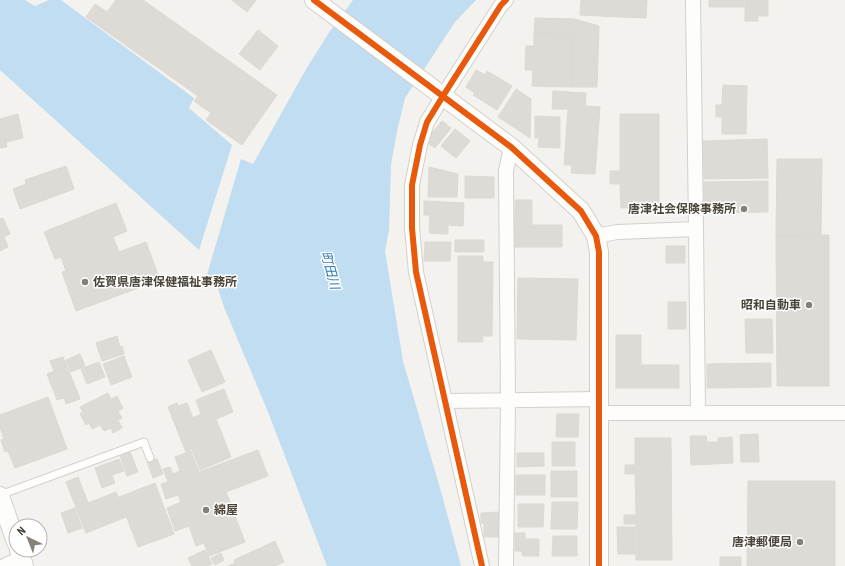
<svg xmlns="http://www.w3.org/2000/svg" width="845" height="566" viewBox="0 0 845 566" font-family="'Roboto Condensed','Noto Sans JP',sans-serif">
	<rect width="100%" height="100%" fill="#f4f2ee"/>
	<path fill="#c0ddf1" d="M0,0H25L35,6L49,0H61L194,98L189,108L232,145L199,250L0,70Z
		M353,0H476L455,22L405,98L397,131L391,165L389,230L385,251L403,361L442,495L461,566H327L268,412L224,307L217,286L206,278L241,159L253,164L305,71L328,34Z"/>
	<path fill="#dedbd6" stroke="#dcd9d4" d="M116,0H143L277,95L242,145L206,120L211,113L194,101L198,96L86,17L95,4L107,12Z
		M232,0H256L247,12Z
		M581,0H622L621,17L580,15Z
		M622,0H647L646,18L621,17Z
		M709,0H744V7H709Z
		M745,0H768V16H758V21H745Z
		M535,18L574,19L599,26L597,87H572L573,35L534,34Z
		M258,30L278,46L260,70L239,54Z
		M534,34L573,35L572,87L532,86L533,70H525L526,46H534Z
		M476,70L485,75L487,71L512,86L497,110L473,95L475,93L466,87Z
		M723,85L747,86L746,134H722V117H716V105H722Z
		M516,89L531,99L530,138L498,117Z
		M553,91L586,93L585,106L600,107L595,174L571,173L572,165H564L568,109H552Z
		M18,114L23,138L6,142L7,147L0,148V119Z
		M620,114H659V208H621L620,184H610V171H620Z
		M535,116L560,117V148L538,147L539,138H535Z
		M442,121L451,128L435,148L429,144L432,133Z
		M455,129L470,141L456,158L441,146Z
		M767,139L768,178L704,179L703,141Z
		M777,159H822L821,235L776,236Z
		M66,166L74,189L20,209L13,189L26,184L25,180Z
		M429,167L458,174L457,197H428Z
		M465,176L494,177V198H465Z
		M768,181V212L704,213V182Z
		M515,200H532V225H562V247H515Z
		M424,201L464,203L463,226L448,225V234L429,233L430,215H424Z
		M116,203L127,231L113,237L119,252L146,242L160,280L76,311L62,272L66,271L61,257L55,259L44,232Z
		M3,218L10,234L4,237L8,247L0,251V219Z
		M829,235V386H777L776,236Z
		M455,240H484V252H455Z
		M425,242H451L450,261H424Z
		M666,246H685V263H666Z
		M458,256H483V262H493L492,336H482L483,342H458Z
		M518,278L578,279L576,340L517,339Z
		M668,302H686V329H668Z
		M745,319H772L773,353H746Z
		M616,335H641V365H679V388H616Z
		M117,336L120,347L122,346L124,354L102,361L96,343Z
		M211,350L225,382L202,392L188,360Z
		M80,354L85,366L71,372L66,360Z
		M124,356L132,377L111,385L103,364Z
		M63,357L67,366L54,371L50,361Z
		M99,362L105,377L87,384L81,369Z
		M771,363V387L707,388V364Z
		M67,366L80,399L66,404L64,398L57,400L47,374Z
		M224,389L233,412L216,419L231,457L200,470L192,449L186,452L168,407L177,403L178,406L187,403L193,418L201,414L196,400Z
		M108,393L111,399L117,396L123,408L118,411L122,418L118,420L122,428L113,433L111,428L104,431L100,425L92,429L89,423L86,425L80,414L83,412L80,407Z
		M48,397L67,449L15,468L8,451L5,452L1,440L4,439L0,427V415Z
		M557,414H579L578,437H556Z
		M758,434L759,462H741L740,435Z
		M690,436H706L707,442H718V438L732,437L733,463L691,465Z
		M635,438H671L672,560H636V524H624V515H636L635,474H625V465H635Z
		M552,442H575V466H552Z
		M258,450L268,476L226,492L245,542L209,556L204,543L196,546L189,526L175,531L167,508L181,502L178,495L166,499L161,484L168,482L163,469L170,467L173,474L180,471L175,457L191,451L199,472Z
		M130,452L138,472L127,476L120,456Z
		M517,453H544V466L517,467Z
		M119,459L124,471L112,475L115,483L102,488L95,468Z
		M157,459L163,474L153,478L147,462Z
		M551,471H577V497H551Z
		M516,475H545V495H516Z
		M78,477L88,503L116,492L126,517L86,533L66,482Z
		M748,481H835V566H747Z
		M155,483L174,534L138,547L119,497Z
		M552,502H578L577,529H551Z
		M518,504H544L543,527H518Z
		M75,508L82,528L68,533L61,513Z
		M499,512V537H484V523H481V513Z
		M617,527H635V554H618Z
		M515,533H525V539H539V556H522V551H515Z
		M553,536H577V556H552Z
		M275,541L284,562L275,566H228L235,563L234,560Z
		M205,550L212,564L207,566H192L188,558Z
		M221,553L224,560L215,565L211,558Z
		M720,557H741V566H720Z"/>
	<g fill="none" stroke-linecap="round" stroke-linejoin="round">
		<g stroke="#d2d0cb" stroke-width="9">
			<path id="service" d="M0,495L144,442L150,458"/>
		</g>
		<g stroke="#d2d0cb" stroke-width="16">
			<path id="minor" d="M696,229L698,413
				M596,236L617,232L696,229L693,0
				M445,401L599,399
				M599,413H845
				M4,566L21,558
				M482,566L445,401L416,272L412,228V185L420,145L427,122L443,96L501,5L506,0
				M506,566L508,400L506,171L511,147"/>
		</g>
		<g stroke="#d2d0cb" stroke-width="20">
			<path id="tertiary" d="M314,0L511,147L581,211L596,236L599,252V566
				M0,496L16,542
				M19,550L24,566"/>
		</g>
		<use href="#service" stroke="#fdfdfc" stroke-width="7"/>
		<use href="#minor" stroke="#fdfdfc" stroke-width="14"/>
		<use href="#tertiary" stroke="#fdfdfc" stroke-width="18"/>
		<g stroke="#fff" stroke-width="8">
			<path id="cycleway" d="M314,0L511,147L581,211L596,236L599,252V566
				M482,566L445,401L416,272L412,228V185L420,145L427,122L443,96L501,5L506,0"/>
		</g>
		<use href="#cycleway" stroke="#e8590c" stroke-width="6"/>
	</g>
	<g fill="#868178" stroke="#fff" stroke-width="1.5">
		<circle cx="744" cy="209" r="4"/>
		<circle cx="85" cy="282" r="4"/>
		<circle cx="809" cy="305" r="4"/>
		<circle cx="206" cy="510" r="4"/>
		<circle cx="800" cy="542" r="4"/>
	</g>
	<g text-anchor="middle" stroke-width="3" stroke-linejoin="round" paint-order="stroke">
		<g font-size="12" font-weight="bold" fill="#4b4439" stroke="#fff" text-anchor="end">
			<text x="736" y="213">唐津社会保険事務所</text>
			<text x="93" y="286" text-anchor="start">佐賀県唐津保健福祉事務所</text>
			<text x="801" y="309">昭和自動車</text>
			<text x="214" y="514" text-anchor="start">綿屋</text>
			<text x="792" y="546">唐津郵便局</text>
		</g>
		<g font-size="13" font-style="italic" fill="#2e7ab2" stroke="#fff">
			<text transform="translate(331 270) rotate(75)" y="5">町田川</text>
		</g>
	</g>
	<g transform="translate(28 538) rotate(317)"><circle r="19" fill="#ffffff" stroke="#b7b4b0"/>
	<path d="M0-3L7 15L0 10L-7 15Z" fill="#868178"/>
	<text y="-6" font-size="11" font-weight="bold" text-anchor="middle" fill="#4b4439">N</text>
	</g>
</svg>
